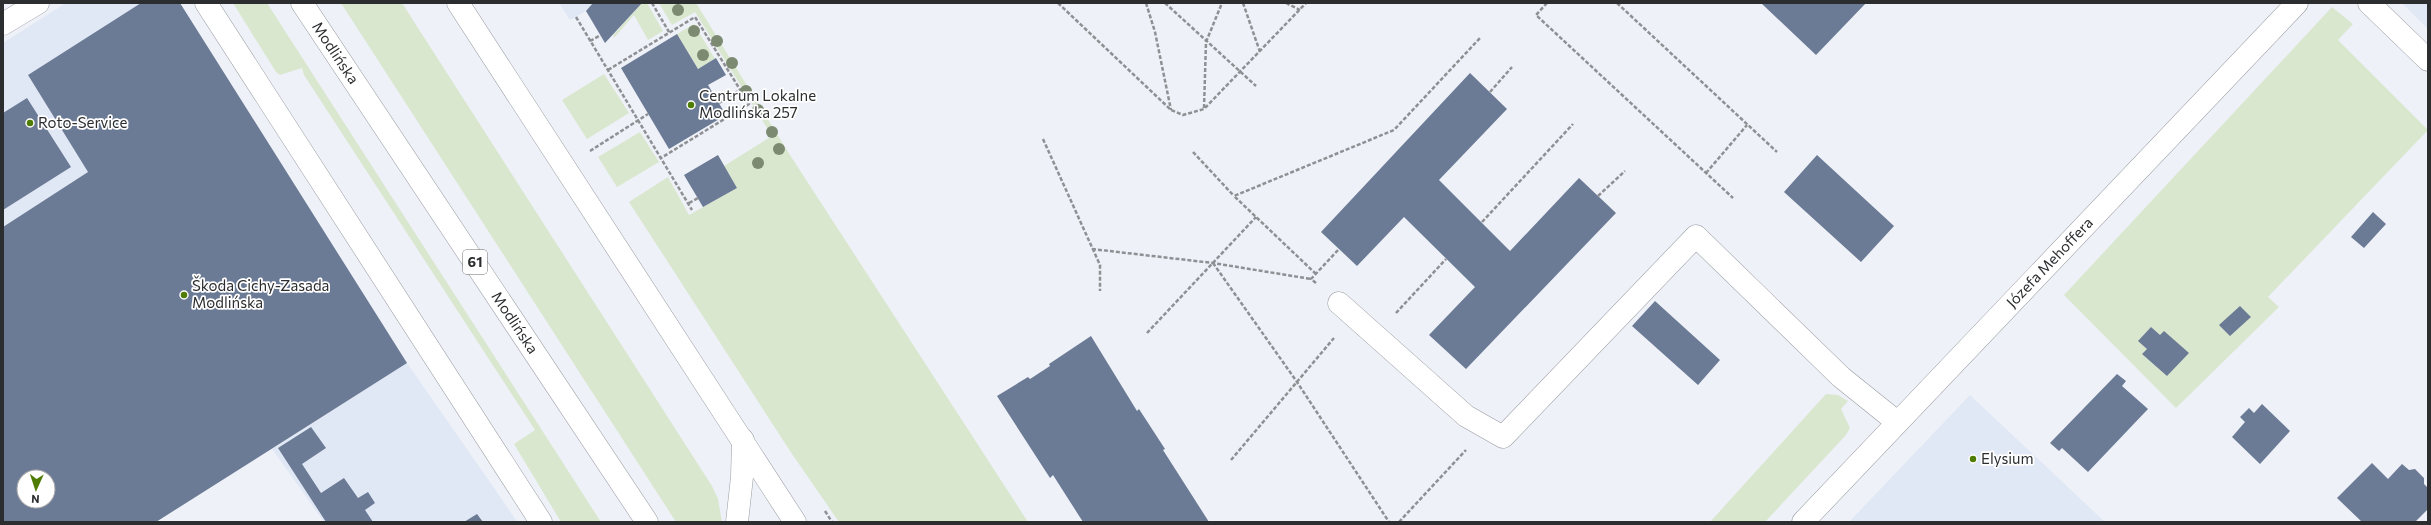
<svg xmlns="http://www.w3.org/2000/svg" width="2431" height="525" viewBox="0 0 2431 525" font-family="Commissioner,sans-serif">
	<rect width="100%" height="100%" fill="#eef1f7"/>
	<path fill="#e1e8f5" d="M66,3H141L28,75L88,172L3,227V43Z
		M559,3H593L586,11L570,20Z
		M2402,3H2428V29Z
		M407,363L501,498L517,522H324L272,449Z
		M1970,395L2105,522H1849Z"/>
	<path fill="#dae7cf" d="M233,3H267L601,522H561L514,444L535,430L304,75L302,68L280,75L276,72Z
		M341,3H402L712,486L718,499L722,522H676Z
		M642,3H647L663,31L648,40L634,15L614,38L613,35Z
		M659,3H696L790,155L1028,522H839L790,451L629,202L668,177L689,215L737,188L724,166L772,136L695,12L672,25Z
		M2332,7L2353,24L2338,40L2428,130L2268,297L2279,307L2176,408L2064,295Z
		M694,24L715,59L698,69L677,34Z
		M604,74L629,113L587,139L562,100Z
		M640,132L659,162L617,187L598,157Z
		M1826,394L1838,395L1848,401L1841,409L1850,428L1846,435L1765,522H1710Z"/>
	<path fill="#6b7a95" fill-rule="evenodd" d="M141,3H180L407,363L156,522H3V227L88,172L28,75ZM24,477H48V501H24Z
		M593,3H642L605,43L586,11Z
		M1761,3H1866L1816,55Z
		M677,34L698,69L716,58L726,75L708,85L726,115L669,149L621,68Z
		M1470,73L1507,109L1439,180L1510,251L1579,178L1616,213L1466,369L1429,335L1475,287L1404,217L1357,266L1321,232Z
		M27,98L71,167L3,210V113Z
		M718,155L737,188L703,207L684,175Z
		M1817,155L1894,226L1861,262L1784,192Z
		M2373,212L2386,224L2364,248L2351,237Z
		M1655,301L1720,360L1698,385L1632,326Z
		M2240,306L2251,317L2230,336L2219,325Z
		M2151,327L2160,335L2164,331L2189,353L2167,376L2142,354L2147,349L2138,341Z
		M1091,336L1137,411L1139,409L1165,449L1163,450L1209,522H1083L1053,475L1050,478L997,396L1028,377L1030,379L1050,366L1049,364Z
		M2117,374L2126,381L2122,386L2148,409L2088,472L2062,448L2059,451L2050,443Z
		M2262,404L2290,431L2260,464L2232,437L2245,422L2240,417L2249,408L2254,413Z
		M311,427L326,448L302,464L321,493L344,478L358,498L368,492L375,503L365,510L373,522H326L278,448Z
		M2372,463L2388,479L2402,464L2409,470L2415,469L2424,478V484L2428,488V509L2415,522H2362L2337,498Z
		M477,514L483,522H464Z"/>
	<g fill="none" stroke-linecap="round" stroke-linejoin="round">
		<g stroke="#989ba1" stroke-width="23">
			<g id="minor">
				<path d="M206,3L541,522"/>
				<path d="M2369,3L2428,60"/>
				<path d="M3,24L38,3"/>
				<path d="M1339,303L1466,416L1503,437L1696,236L1841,377L1897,422"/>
				<path d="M737,522L742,477L743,440"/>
				<path id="s1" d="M1803,522L2297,3"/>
			</g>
		</g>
		<g stroke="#989ba1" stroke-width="23">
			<g id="major">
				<path id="s2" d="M302,3L647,522"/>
				<path d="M458,3L795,522"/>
			</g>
		</g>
		<path stroke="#8e9094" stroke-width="2.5" stroke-dasharray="4 2" stroke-linecap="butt" d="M652,3L669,32
			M1058,3L1171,110L1183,115L1204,109L1306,3
			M1146,3L1155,32L1171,110
			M1165,3L1256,86
			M1243,3L1260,52
			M1286,3L1300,10
			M1547,3L1536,15L1733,198
			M1617,3L1777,152
			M576,17L692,210
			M590,41L601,35
			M608,70L695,17L749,104L661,158
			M1490,92L1512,67
			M719,103L740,90
			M1204,108L1206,42L1222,3
			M1043,139L1100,265V291
			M590,151L648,114
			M1193,152L1234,196
			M1706,173L1747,125
			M1598,196L1625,171
			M689,203L698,198
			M1482,222L1573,124
			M1092,249L1213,263L1311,279
			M1213,263L1297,382L1389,522
			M1316,274L1234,196L1394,130L1480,38
			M1316,283L1311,279L1339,249
			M1396,313L1446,259
			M1147,333L1256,217
			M1231,460L1334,338
			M825,511L832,522
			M1399,522L1466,450"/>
		<use href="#minor" stroke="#fff" stroke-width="22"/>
		<use href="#major" stroke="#fff" stroke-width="22"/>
	</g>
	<g fill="#7d8a72">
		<circle cx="678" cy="10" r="6"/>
		<circle cx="694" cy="31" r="6"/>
		<circle cx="717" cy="41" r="6"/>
		<circle cx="703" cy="55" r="6"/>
		<circle cx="732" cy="63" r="6"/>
		<circle cx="746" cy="91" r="6"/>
		<circle cx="758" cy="110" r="6"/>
		<circle cx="772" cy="132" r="6"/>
		<circle cx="779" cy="149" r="6"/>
		<circle cx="758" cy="163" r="6"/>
	</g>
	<g fill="#4f7d03" stroke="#fff" stroke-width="1.5">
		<circle cx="691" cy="105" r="4"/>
		<circle cx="30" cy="123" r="4"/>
		<circle cx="184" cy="295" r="4"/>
		<circle cx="1973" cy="459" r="4"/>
	</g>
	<g text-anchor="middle" stroke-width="3.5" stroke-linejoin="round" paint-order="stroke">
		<rect fill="#fff" stroke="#6b6c6d" stroke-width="1" x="463" y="250" width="24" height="24" rx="3"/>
		<g font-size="14" font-weight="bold" fill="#2c2d2f">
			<text x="475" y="267">61</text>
		</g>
		<g font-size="15" fill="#2c2d2f" stroke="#fff">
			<text dy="5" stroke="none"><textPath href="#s2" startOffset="60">Modlińska</textPath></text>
			<text dy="5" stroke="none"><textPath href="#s1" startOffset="358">Józefa Mehoffera</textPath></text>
			<text dy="5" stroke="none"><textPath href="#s2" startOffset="384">Modlińska</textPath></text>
		</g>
		<g font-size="15" fill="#2c2d2f" stroke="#fff" text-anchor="start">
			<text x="699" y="101">Centrum Lokalne<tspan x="699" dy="17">Modlińska 257</tspan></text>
			<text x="38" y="128">Roto-Service</text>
			<text x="192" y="291">Škoda Cichy-Zasada<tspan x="192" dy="17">Modlińska</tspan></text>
			<text x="1981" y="464">Elysium</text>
		</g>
	</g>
	<rect width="2431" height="525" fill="none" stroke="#2c2d2f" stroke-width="8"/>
	<g transform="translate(36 489) rotate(183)"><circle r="19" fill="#ffffff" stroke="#ababac"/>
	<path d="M0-3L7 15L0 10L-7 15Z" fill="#4f7d03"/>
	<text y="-6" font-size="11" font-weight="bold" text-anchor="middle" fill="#2c2d2f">N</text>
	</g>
</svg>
